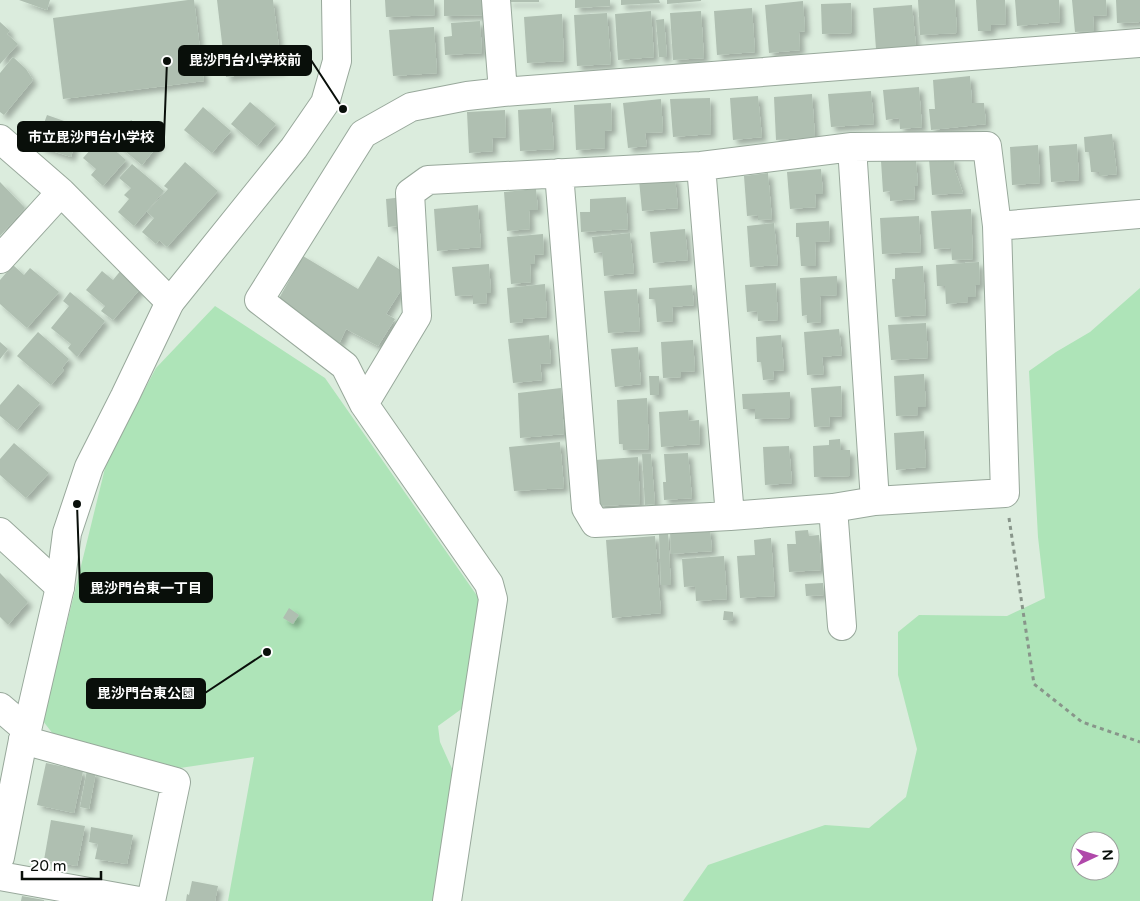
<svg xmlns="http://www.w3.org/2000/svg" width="1140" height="901" viewBox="0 0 1140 901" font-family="'Varela Round','Noto Sans JP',sans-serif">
	<defs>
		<filter id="shadow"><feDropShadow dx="4.5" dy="4.5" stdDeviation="2.5" flood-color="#0004"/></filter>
	</defs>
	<rect width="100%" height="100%" fill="#dbecdd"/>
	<path fill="#aee4b8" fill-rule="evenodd" d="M1140,288V901H683L708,865L825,825L869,828L906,797L917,749L898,675V632L919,615L1007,616L1045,598L1038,537L1029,371L1056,352L1090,332ZM1080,841H1110V871H1080Z
		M215,306L325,378L480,600L467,705L438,726L440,742L458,782L439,901H228L254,757L180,768L53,734L43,721L107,460L156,368Z"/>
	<path fill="#afbfb1" filter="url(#shadow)" d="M19,0H50L47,10Z
		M188,0H194L204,81L63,99L53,18Z
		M217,0H273L282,70L226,77Z
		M385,0H434L435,15L386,17Z
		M444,0H484L485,15L444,16Z
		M508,0H539V2H508Z
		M575,0H610V6L575,8Z
		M621,0H659L660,3L621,5Z
		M667,0H701V1L667,4Z
		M918,0H955L957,33L920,35Z
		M976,0H1005L1006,24L991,25V31H978Z
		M1015,0H1059L1060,22L1017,26Z
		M1072,0H1106L1107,15L1093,16L1094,31L1075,32Z
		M1116,0H1140V22L1117,23Z
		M803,1L805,31L799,32L800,50L769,53L765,5Z
		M851,3L852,33L822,34L821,4Z
		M912,5L916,46L876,49L873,8Z
		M752,8L755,52L717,55L714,11Z
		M651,11L654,57L618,60L615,14Z
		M701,11L704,58L673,60L670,13Z
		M607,13L611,64L577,66L574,15Z
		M562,14L564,61L527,63L524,17Z
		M664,19L667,57H659L656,20Z
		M480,21L482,53L445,55L444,37L452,36L451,23Z
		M0,22L10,31L7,34L18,44L0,64Z
		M434,27L437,73L393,76L389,30Z
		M13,57L26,69L33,80L4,115L0,112V73Z
		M970,76L972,103H984L986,124L931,130L929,109H935L933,80Z
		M919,87L922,127L900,129L899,118L886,120L883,90Z
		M871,91L874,124L831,127L828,94Z
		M812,94L815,137L776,140L774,97Z
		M758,96L762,137L733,140L730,98Z
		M710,98L711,134L673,137L670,99Z
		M661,99L663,132L645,133L647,146L628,148L623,103Z
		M250,102L276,124L257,146L231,124Z
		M611,103L612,130L605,131V148L576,150L574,105Z
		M203,107L231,131L212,153L184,130Z
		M551,108L554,149L520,151L518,110Z
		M505,110L506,137L492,138L493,151L469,153L467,112Z
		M47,115L87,129L83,141L76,139L71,157L40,147L47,127L43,126Z
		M131,120L160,143L142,165L110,139L121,126L124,129Z
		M1112,134L1117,174L1099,176V172H1091L1089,152H1085L1084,137Z
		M101,138L126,160L103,186L91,175L96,169L83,158Z
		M1077,144L1079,180L1051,182L1049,146Z
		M1038,145L1040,183L1012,185L1010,147Z
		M954,158L955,170L963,193L932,195L929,159Z
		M916,159L918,186H914L915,199L890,201V191L883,192L881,161Z
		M185,162L218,191L167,247L159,240L156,244L142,232L154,218L147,212L168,189L164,186Z
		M132,164L164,191L134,226L118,212L129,199L124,195L131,188L119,178Z
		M821,169L823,194H815L816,207L790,209L787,172Z
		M768,173L772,219L758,220V215L747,216L744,176Z
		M675,177L678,208L642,211L639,180Z
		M0,182L25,208L0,236Z
		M536,189L538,210H529L530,229L507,231L504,192Z
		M404,197L406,225L388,227L386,199Z
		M626,197L628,229L581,232L580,212H590V199Z
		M478,205L481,247L437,251L434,209Z
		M971,209L973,259L952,260L951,248L934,249L931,211Z
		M919,216L921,252L882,254L880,218Z
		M829,221L830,241L815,242L816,266H801L799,237H796V223Z
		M774,223L778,265L750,267L747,226Z
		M685,229L688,260L653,263L650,232Z
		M630,233L634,273L604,276L602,252L594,253L592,237Z
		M543,234L544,254L534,255L535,264H530L531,282L511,284L507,237Z
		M303,256L358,289L378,256L410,276L386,314L395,319L378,346L346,329L339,344L278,300Z
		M979,262L980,285H975L976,297H968V302L946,304L945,286H937L936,265Z
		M489,264L491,293H486L487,303L473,304V295L455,296L452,267Z
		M13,265L24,275L30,268L59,292L27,328L0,304V280Z
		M923,266L926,315L895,317L892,279H895V268Z
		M122,269L142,287L113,320L101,311L105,306L86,290L102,271L113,280Z
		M837,276V295L820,296L821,322L807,323V315L802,316L800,278Z
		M776,283L778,320L758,321L757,311L747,312L745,285Z
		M545,284L547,317L522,319L523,322L510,323L507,288Z
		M692,285L694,305L672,307L673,321L657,322L655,299H649V288Z
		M637,289L640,331L608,333L604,291Z
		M70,292L105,321L77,357L68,348L71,344L51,328L69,306L63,301Z
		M926,323L928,358L891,360L888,325Z
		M839,329L842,355L822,357L824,374L807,375L804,332Z
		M38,332L69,359L62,368L64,370L51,385L17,356Z
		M549,335L551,363L540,364L542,380L513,383L508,339Z
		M781,335L784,370L773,371L774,379L763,380L761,362H757L756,337Z
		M693,340L695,371L681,372V377L663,378L661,342Z
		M0,342L8,349L0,359Z
		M638,347L641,384L615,387L611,349Z
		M924,374L926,407H918V415L896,416L894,376Z
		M649,376H659V395H650Z
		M18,384L40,403L17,430L0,416V405Z
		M841,386L842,416L829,417L830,426L814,427L811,388Z
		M561,388L564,434L520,438L518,393Z
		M790,392V418L755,419V409H743L742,394Z
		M647,398L649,449L623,450V444H619L617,400Z
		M688,410L689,421L699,420L700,444L661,447L659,412Z
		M924,431L926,467L896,470L894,433Z
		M840,439L841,450H850V476L814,477L813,446L829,445V440Z
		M560,442L564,488L514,491L509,447Z
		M14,443L49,473L26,498L0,475V459Z
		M789,446L792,483L765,485L763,447Z
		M688,453L692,498L664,500L663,482H666L664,454Z
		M642,454H651L655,504L645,505Z
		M638,457L640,504L598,506L595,460Z
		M710,528L712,551L671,554L670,531Z
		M808,530L809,536L819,535L821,570L789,572L787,544H796L795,531Z
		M668,533L671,585H661L659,534Z
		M655,536L661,613L612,618L606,540Z
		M771,538L775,596L740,598L737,556L755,555L754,540Z
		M724,556L727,599L696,601L695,586L684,587L682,559Z
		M0,573L28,602L8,625L0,617Z
		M823,583L824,595L806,596L805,584Z
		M289,608L299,615L293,624L283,618Z
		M724,611L733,612V621L723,620Z
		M46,763L83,771L74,813L37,805Z
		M87,770L96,772L89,809L80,807Z
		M51,820L85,826L77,866L44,860Z
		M91,827L133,835L127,864L95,859L98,844L89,842Z
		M192,881L218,886L215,901H186L187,894L189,895Z
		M22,896L44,900V901H21Z"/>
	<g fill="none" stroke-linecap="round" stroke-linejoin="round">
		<g stroke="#98a89b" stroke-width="30">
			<path id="street" d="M496,0L503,92
				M0,139L61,192L170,302
				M852,147L875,501
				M701,166L730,516
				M997,226L1140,214
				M0,259L61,192
				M364,404L417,316L410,193L428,180L701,166L852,147L987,146L997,226L1005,493L875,501L833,508L730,516L595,523L586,508L559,173
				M833,508L842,626
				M0,532L60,587
				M0,707L27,730
				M23,740L176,782L151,901
				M0,876L139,901
				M447,901L493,599L489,584L364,404L345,366L259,300L363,134L411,107L467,96L503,92L1140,43"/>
		</g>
		<g stroke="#98a89b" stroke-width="30">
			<path id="secondary" d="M0,857L23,740L27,730L60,587L67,533L89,467L125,396L170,302L294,148L325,103L337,61L336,0"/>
		</g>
		<path stroke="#88958a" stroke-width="3" stroke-dasharray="4 4" stroke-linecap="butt" d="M1009,518L1034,684L1082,722L1140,742"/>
		<use href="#street" stroke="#fff" stroke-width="28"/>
		<use href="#secondary" stroke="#fff" stroke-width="28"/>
	</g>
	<path fill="none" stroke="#090f0a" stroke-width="2" d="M343 109L311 60M167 61L164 137M77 504L80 588M267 652L205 693"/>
	<g fill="#090f0a" stroke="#fff" stroke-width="2">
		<circle cx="343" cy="109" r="5"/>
		<circle cx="167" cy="61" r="5"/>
		<circle cx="77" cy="504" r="5"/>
		<circle cx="267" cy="652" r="5"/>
	</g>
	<g fill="#090f0a" stroke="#090f0a" stroke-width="2">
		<rect x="179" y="46" width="132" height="29" rx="5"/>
		<rect x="18" y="122" width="146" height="29" rx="5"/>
		<rect x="80" y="573" width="132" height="29" rx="5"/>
		<rect x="87" y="679" width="118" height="29" rx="5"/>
	</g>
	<g font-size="14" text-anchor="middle" font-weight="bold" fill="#fff">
		<text x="245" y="65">毘沙門台小学校前</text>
		<text x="91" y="142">市立毘沙門台小学校</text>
		<text x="146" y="593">毘沙門台東一丁目</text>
		<text x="146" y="698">毘沙門台東公園</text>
	</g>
	<g transform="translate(1095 856) rotate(86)"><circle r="24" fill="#ffffff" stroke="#9d9f9d"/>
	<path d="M0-4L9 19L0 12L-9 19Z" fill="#b048aa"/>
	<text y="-8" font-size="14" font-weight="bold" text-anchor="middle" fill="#090f0a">N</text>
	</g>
	<path d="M22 871v8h79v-8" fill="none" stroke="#090f0a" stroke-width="2.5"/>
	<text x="30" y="871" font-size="15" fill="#090f0a" stroke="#ffffff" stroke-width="4" paint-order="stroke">20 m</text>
</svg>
